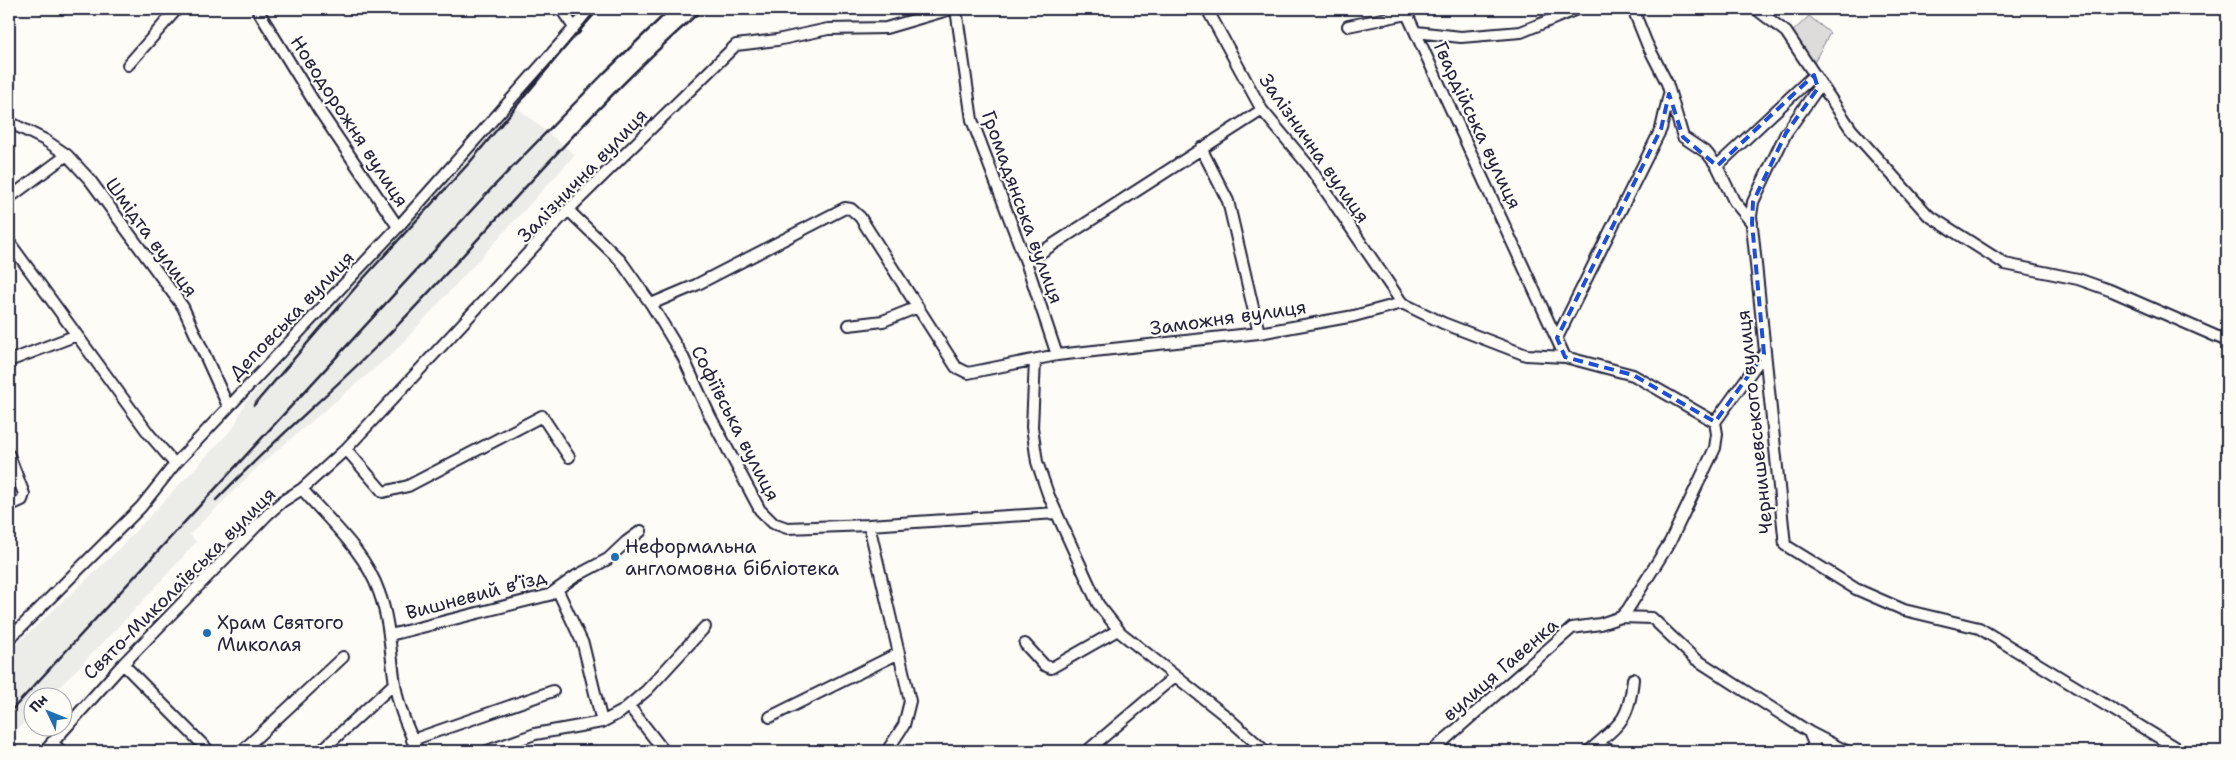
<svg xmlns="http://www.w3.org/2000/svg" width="2236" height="760" viewBox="0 0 2236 760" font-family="'Shantell Sans',sans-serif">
	<rect width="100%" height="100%" fill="#fdfcf7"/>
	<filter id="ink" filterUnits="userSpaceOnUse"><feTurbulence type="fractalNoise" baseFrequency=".02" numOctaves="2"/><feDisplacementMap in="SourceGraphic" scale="10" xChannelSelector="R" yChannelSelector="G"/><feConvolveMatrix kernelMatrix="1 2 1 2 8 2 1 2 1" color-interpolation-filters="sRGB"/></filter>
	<g filter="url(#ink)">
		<path fill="#ecece9" d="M514,105L575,155L393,353L261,464L190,534L196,542L143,601L50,697L32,698V715L9,737V651L111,557L234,427L245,403Z"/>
		<path fill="#dddcdb" stroke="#807f8b" d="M1809,16L1830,33L1813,64L1791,33Z"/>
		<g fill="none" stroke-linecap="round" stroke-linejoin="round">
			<g stroke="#22223b" stroke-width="14">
				<path id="minor" d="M257,9L319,110L398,227
					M561,9L575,29
					M956,9L972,120L1026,262L1057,355
					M1207,9L1262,110L1308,165L1402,303
					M1633,9L1647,44L1667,83L1683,137L1707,153L1717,166L1734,201L1752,223
					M1756,9L1786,32L1851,129L1928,215L2005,264L2078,279L2112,291L2227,341
					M1348,26L1407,14L1565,357
					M1416,32L1461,37L1521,32L1577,9
					M128,65L177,9
					M9,122L45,140L67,155L90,180L183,307L228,406
					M1201,148L1228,201L1259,333
					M1717,166L1814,75L1818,88L1786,133L1753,202L1751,216L1785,545L1856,589L1904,610L1979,628L2181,751
					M9,198L67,155
					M568,210L620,260L651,304L683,357L710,416L760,510L773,523L787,528L869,525L1057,513
					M9,242L149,434L175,464
					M1026,262L1262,110
					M1402,303L1443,323L1526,355L1565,357L1633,375L1715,422
					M651,304L696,285L845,208L851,209L860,217L956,367L968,373L1057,355L1259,333L1354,316L1402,303
					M849,325L883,321L918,307
					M1557,338L1661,129L1669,94
					M1035,360L1032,427L1037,462L1048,494L1098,604L1121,633L1227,717L1265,751
					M9,361L77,335
					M346,449L383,492L408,486L542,416L569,457
					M9,455L24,494L22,500L9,506
					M302,489C329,521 365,551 379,592C391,624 390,657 396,690C400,712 409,731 418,751
					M869,525L910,701L904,725L887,751
					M558,591L583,644L602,722
					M1621,617L1652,618L1694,658L1809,732L1846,751
					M390,635L549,595L576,576L608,559L626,542L641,531
					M9,639L141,507L175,464L398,227L591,9
					M1025,644L1044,665L1051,668L1118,630
					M123,664L209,751
					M629,706L664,751
					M770,717L899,653
					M412,740L553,691
					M52,742L61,751
					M1596,745L1613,751
					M45,751L123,664L268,514L283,501L302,489L346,449L568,210L736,45L777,40L828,29L886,28L951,9
					M242,751L343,657
					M321,751L395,683
					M487,751L535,734L602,722L621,712L647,690L705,627
					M1087,751L1175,676
					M1432,751L1572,628L1600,624L1621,617L1628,609L1670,542L1715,448L1717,434L1715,422L1764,354
					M1589,751C1619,724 1629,722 1633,679
					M1809,751L1814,744L1809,732"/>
			</g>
			<use href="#minor" stroke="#fdfcf7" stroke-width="10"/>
			<path stroke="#22223b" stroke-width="2.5" d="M254,405L361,281L470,162L597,9
				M216,500C273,440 338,387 396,327C498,221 592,106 703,9
				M9,713L491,189L605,72L670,9"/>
		</g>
	</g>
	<path fill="none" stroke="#1d4ed8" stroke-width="4" stroke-dasharray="10 6" stroke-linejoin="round" d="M1814,75L1818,88L1786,133L1753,202L1752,223L1764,354L1715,422L1633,375L1565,357L1557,338L1661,129L1669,94L1683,137L1717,166Z"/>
	<g fill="#1f6fb2" stroke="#fdfcf7" stroke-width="2">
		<circle cx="615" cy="557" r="5"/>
		<circle cx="207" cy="633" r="5"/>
	</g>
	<g text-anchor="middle" stroke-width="4.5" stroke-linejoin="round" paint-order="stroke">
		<g font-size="19" fill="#22223b" stroke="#fdfcf7">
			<text transform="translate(350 121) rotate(57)" y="7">Новодорожня вулиця</text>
			<text transform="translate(1478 125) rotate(65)" y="7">Гвардійська вулиця</text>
			<text transform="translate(1315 148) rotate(55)" y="7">Залізнична вулиця</text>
			<text transform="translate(582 175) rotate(-46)" y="7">Залізнична вулиця</text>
			<text transform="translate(1023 207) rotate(70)" y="7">Громадянська вулиця</text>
			<text transform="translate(152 237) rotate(54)" y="7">Шмідта вулиця</text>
			<text transform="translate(291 315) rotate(-46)" y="7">Деповська вулиця</text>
			<text transform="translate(1228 317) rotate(-8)" y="7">Заможня вулиця</text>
			<text transform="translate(1754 422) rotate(-96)" y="7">Чернишевського вулиця</text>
			<text transform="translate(736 423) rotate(63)" y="7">Софіївська вулиця</text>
			<text transform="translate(179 583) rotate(-45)" y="7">Свято-Миколаївська вулиця</text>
			<text transform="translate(476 594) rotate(-15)" y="7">Вишневий в’їзд</text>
			<text transform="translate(1500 669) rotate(-41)" y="7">вулиця Гавенка</text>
		</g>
		<g font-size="19" fill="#22223b" stroke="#fdfcf7" text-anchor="start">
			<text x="625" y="553">Неформальна<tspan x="625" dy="22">англомовна бібліотека</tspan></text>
			<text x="217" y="629">Храм Святого<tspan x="217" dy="22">Миколая</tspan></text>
		</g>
	</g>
	<rect width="2236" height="760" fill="none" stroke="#fdfcf7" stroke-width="30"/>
	<rect x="15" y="15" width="2206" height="730" fill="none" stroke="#22223b" stroke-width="2" filter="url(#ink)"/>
	<g transform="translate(48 712) rotate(313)"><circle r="24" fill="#fdfcf7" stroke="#a5a5ac"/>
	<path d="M0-4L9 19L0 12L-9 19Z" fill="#1f6fb2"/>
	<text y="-8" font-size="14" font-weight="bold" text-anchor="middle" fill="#22223b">Пн</text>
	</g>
</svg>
